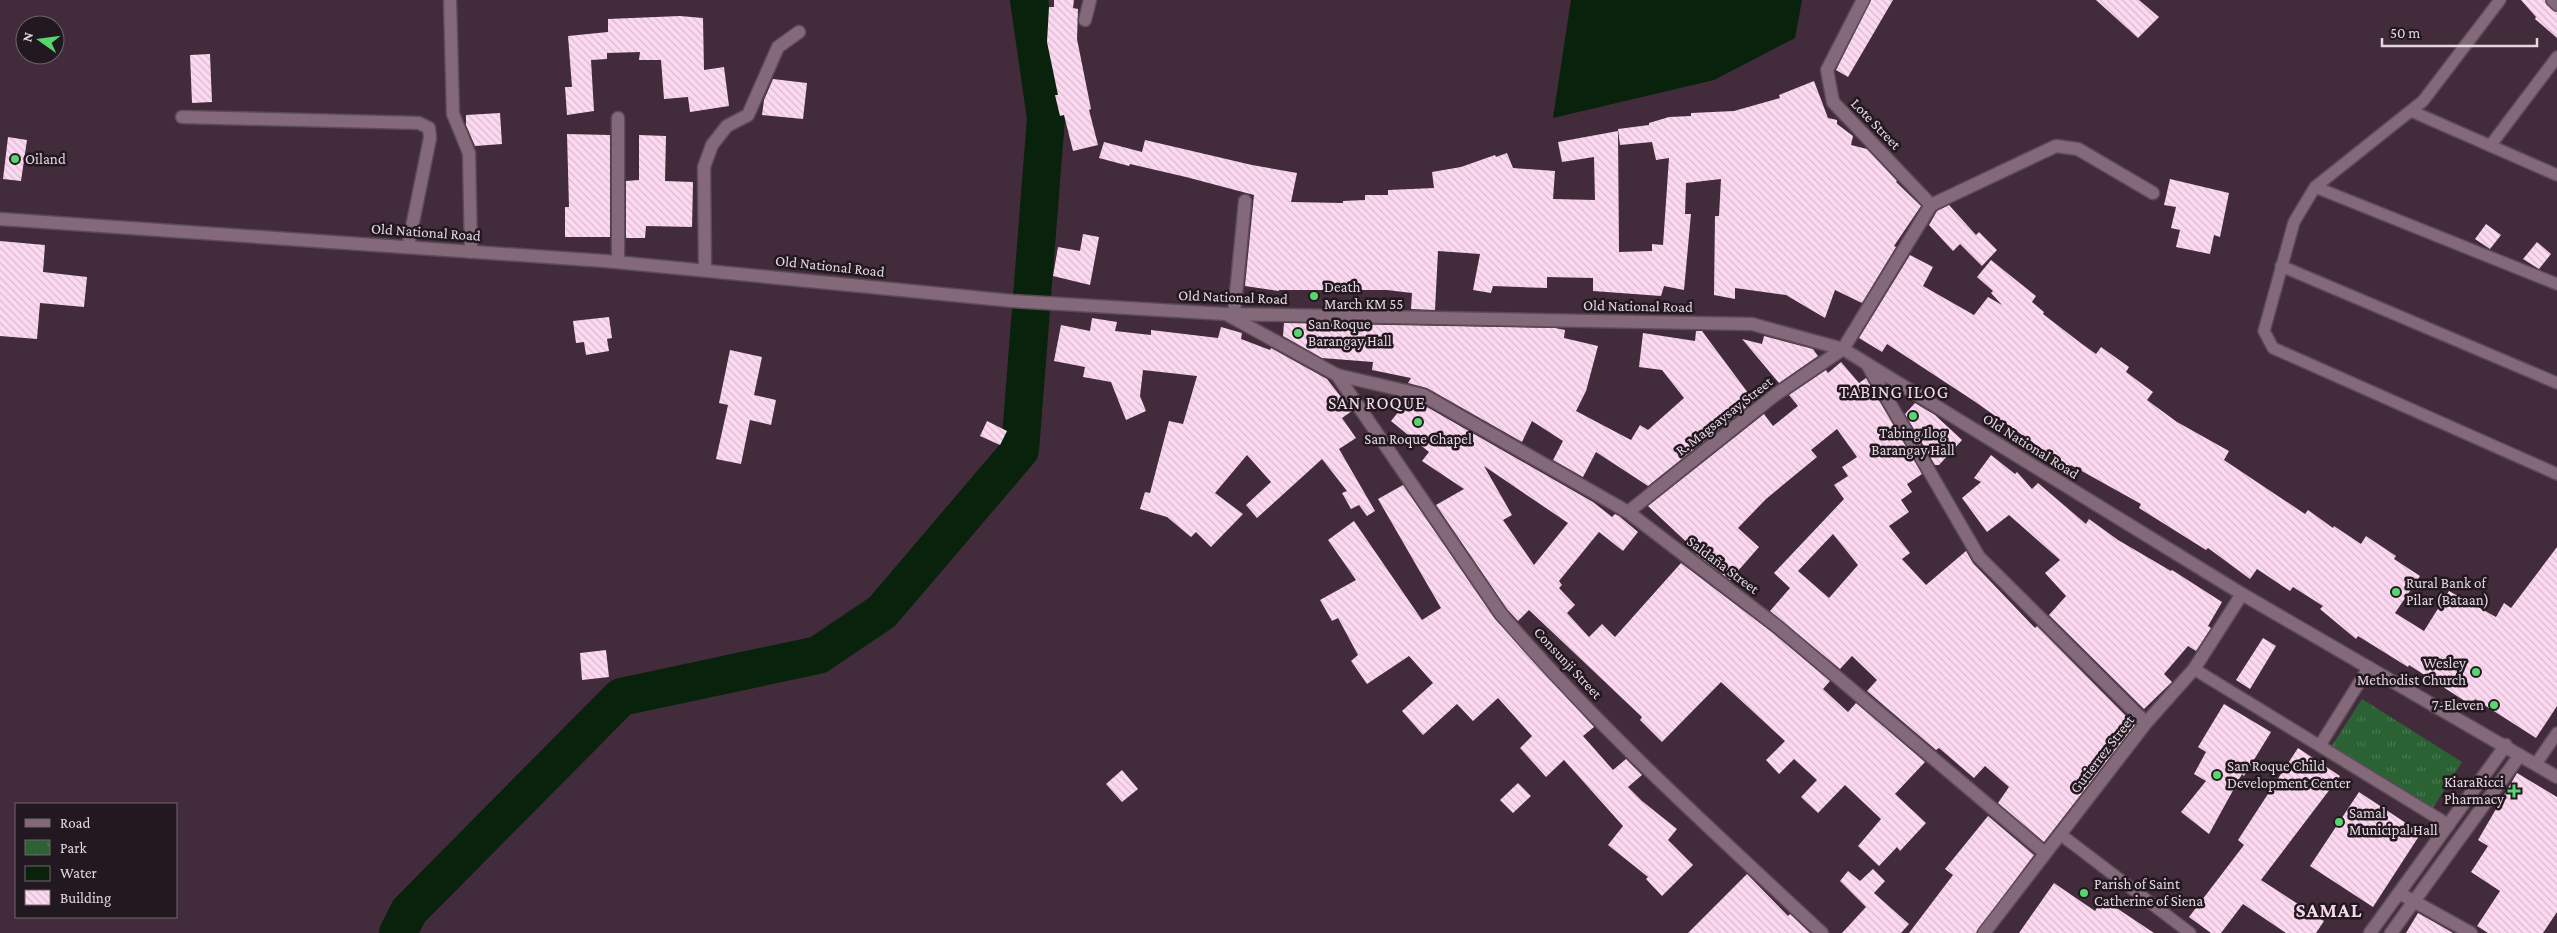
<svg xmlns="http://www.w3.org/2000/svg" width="2557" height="933" viewBox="0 0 2557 933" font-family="'Crimson Pro',serif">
	<defs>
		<pattern id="park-tufts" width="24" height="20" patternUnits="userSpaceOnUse" patternTransform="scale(1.25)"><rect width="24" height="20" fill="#2b6234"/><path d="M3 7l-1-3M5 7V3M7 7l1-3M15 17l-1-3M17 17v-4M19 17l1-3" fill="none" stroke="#4a7851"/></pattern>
		<pattern id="building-back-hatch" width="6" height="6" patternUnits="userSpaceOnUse" patternTransform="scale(1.25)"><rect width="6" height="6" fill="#fdd8f1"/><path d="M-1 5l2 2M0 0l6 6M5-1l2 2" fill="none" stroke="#d8bace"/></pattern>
	</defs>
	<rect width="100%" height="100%" fill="#422c3b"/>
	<path fill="url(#park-tufts)" d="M2362,699L2462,762L2431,811L2331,747Z"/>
	<path fill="#08220c" d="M1571,0H1802L1795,38L1714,80L1553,118Z"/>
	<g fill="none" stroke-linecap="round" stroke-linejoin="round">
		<path stroke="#08220c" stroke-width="38" d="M398,933L409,911L621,697L818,655L882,612L1020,450L1046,118L1029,0"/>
	</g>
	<path fill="url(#building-back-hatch)" fill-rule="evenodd" d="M1054,0H1074L1073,8L1078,9L1077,39L1091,109L1089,110L1098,145L1073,151L1064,115L1060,116L1055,95H1058L1047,42L1049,7H1054Z
		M1871,0H1893L1848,77L1836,70Z
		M2096,0H2139L2159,17L2138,38Z
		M2521,0H2545L2547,5L2557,12V38L2535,19L2536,17Z
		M680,16L703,18L704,70L724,67L729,106L690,112L688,97L664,99L661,60H639L640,52L607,53V59L591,60L594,111L567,115L565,87H572L568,36L608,32V19Z
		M210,54L212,102L192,103L190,55Z
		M773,79L807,83L803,119L762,115L764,100Z
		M1814,81L1828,118L1837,120V124L1853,136L1851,145L1867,149L1897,181L1896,182L1921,206L1894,246L1896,247L1862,303L1835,290L1825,318L1786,295L1735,288V299L1714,295L1715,216H1719L1721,179L1686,183L1685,214H1691L1684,290L1664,286L1661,296L1593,291V278L1547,277V288L1493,286L1491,293L1473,290L1480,254L1438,251L1435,310L1411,309L1412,293L1387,290H1279V291L1245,286L1254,195L1186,177L1130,164L1129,166L1099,158L1104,142L1142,152L1145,140L1252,165L1297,173L1291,202L1343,203V201L1365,200V195H1388V190L1434,188L1432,172L1461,167L1495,155L1496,157L1507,153L1513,168L1555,171L1553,199L1595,200L1594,157L1562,162L1558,142L1618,131L1619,252L1652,251V244L1663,245L1669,158L1656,160L1652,142L1620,145L1618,129L1649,125V123L1669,117L1691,116V113L1734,111L1780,98L1779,95Z
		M500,113L502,144L475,146L466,125V115Z
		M567,134L610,135V237H565V207H569Z
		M639,135L666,136L665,181L693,182L692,227L646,226L645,238H626V181L639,180Z
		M8,137L27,140L21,181L3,179Z
		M2170,179L2229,193L2220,237L2214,235L2210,254L2176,247L2180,230L2171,228L2176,207L2164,205Z
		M1949,205L1976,235L1979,232L1997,250L1982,266L1960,244L1953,251L1929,225L1937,211Z
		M2486,224L2501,235L2490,249L2475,239Z
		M1083,234L1099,237L1090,285L1053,276L1058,247L1080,251Z
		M0,241L45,245L43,272L87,277L84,307L40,303L37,339L0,336Z
		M2537,242L2551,254L2539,269L2523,259Z
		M1910,255L1933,267L1923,286L1974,315L1988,297L2002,305L1991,293L1993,291L1977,277L1991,260L2036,296L2032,302L2044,312L2043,314L2082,344L2096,354L2101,347L2129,367L2126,372L2153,392L2147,400L2177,422L2229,451L2224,460L2305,514L2308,510L2333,528L2334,526L2361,544L2366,536L2396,556L2394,559L2420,576L2395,613L2424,631L2449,591L2496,617L2504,603L2511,608L2557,547V706L2536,738L2475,699L2471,705L2409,665L2408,667L2358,636L2356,639L2320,609L2323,606L2293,587L2290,591L2257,569L2250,579L2208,548L2206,550L2139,508L2141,504L2071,465L2069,468L1974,401L1887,344L1882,352L1859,338Z
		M609,317L612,338L607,339L609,351L586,355L584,342L576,343L573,321Z
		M1092,318L1117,322L1115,331L1151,335V330L1218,338L1221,327L1242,333L1241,339L1270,350L1271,348L1327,379L1352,411L1342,418L1356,438L1339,449L1375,511L1367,516L1359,505L1351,509L1342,493L1347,491L1322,459L1257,518L1246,505L1271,482L1247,455L1215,493L1243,514L1211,547L1196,532L1191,537L1167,517L1140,509L1145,492L1150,493L1169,421L1183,424L1197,376L1143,370L1140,396L1146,411L1126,420L1111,382L1083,377L1085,367L1054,361L1061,325L1090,331Z
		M1284,323L1555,328L1565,330L1564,338L1598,346L1586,391L1576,411L1631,440L1640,425L1648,430L1684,398L1662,370L1639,367L1643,333L1695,341L1696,331H1702L1754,401L1648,486L1596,452L1583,477L1553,460L1563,441L1532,421L1522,442L1427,388L1408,383L1411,378L1372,370L1373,362L1322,358L1283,336Z
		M1764,336L1813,349L1818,356L1779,383L1742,339L1762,344Z
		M730,350L762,357L754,395L776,400L771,425L750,420L741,464L716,459L728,405L719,403Z
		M1841,362L1859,383L1866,378L1922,474L1907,484L1912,492L1901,500L1909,512L1889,526L1910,553L1902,559L1926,585L1966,551L1973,563L2035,628L2037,626L2135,725L2044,842L1998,803L2009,787L1985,766L1974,778L1939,748L1936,750L1867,691L1877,680L1852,656L1840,669L1770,611L1790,588L1774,573L1844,499L1834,485L1848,476L1842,467L1857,457L1837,429L1811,450L1817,457L1766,499L1738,528L1759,547L1730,580L1692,551L1694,549L1648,506L1764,414L1773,426L1798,406L1789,395L1826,370L1828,373ZM1833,534L1858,565L1829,598L1798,571Z
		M1408,400L1420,403L1593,502L1612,517L1615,514L1619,516L1638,532L1623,551L1599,532L1559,581L1562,585L1559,588L1575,605L1567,613L1589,637L1602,624L1615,637L1681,563L1773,633L1830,681L1823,689L1848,712L1856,703L1925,762L1895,794L1926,823L1900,851L1897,847L1879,866L1858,846L1881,819L1845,785L1818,813L1801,797L1817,780L1794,759L1779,774L1766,760L1785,741L1721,682L1662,742L1640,720L1642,717L1529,610L1518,621L1507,609L1436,505L1464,489L1422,461L1429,452L1391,421ZM1484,466L1568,523L1534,565L1503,520L1512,515Z
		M1915,403L1935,415L1962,440L1939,465H1935L1905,414Z
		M987,421L1007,431L1000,445L980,436Z
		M1991,455L2015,474L2017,472L2032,489L2038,483L2086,524L2089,519L2118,540L2171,571L2172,570L2222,602L2208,626L2211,628L2196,651L2188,646L2164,674L2172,682L2144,709L2049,615L2066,596L2045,573L2060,560L2009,515L1987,532L1962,498L1981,482L1974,478Z
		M1403,485L1495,619L1594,727L1583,736L1613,770L1626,759L1642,775L1628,787L1642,801L1677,829L1668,840L1693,865L1662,896L1646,879L1648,877L1608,845L1623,826L1564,760L1546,777L1520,748L1532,736L1498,698L1473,721L1457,704L1423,735L1402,711L1433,683L1409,656L1367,684L1351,661L1358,655L1338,618L1332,621L1320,600L1356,580L1328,540L1354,521L1422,620L1441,608L1378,499Z
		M2263,638L2276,646L2250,689L2236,680Z
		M606,650L609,677L582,680L580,653Z
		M2224,704L2271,732L2244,776L2242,774L2209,834L2181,812L2206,781L2194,774L2206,752L2198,747Z
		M2298,748L2340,776L2261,880L2324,921L2316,933H2286L2243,904L2221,933H2211L2189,917L2244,845L2238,840Z
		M1122,770L1138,789L1122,802L1106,784Z
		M2517,773L2557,797V912L2543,933H2488L2477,926L2500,891L2471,872L2488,846L2478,840Z
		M1518,783L1531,796L1513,813L1500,800Z
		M2359,792L2421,833L2373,907L2310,866Z
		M1988,816L2034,855L1976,933H1909L1953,875L1945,869Z
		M1873,869L1885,881L1874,893L1909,924L1901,933H1842L1866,907L1840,881L1848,871L1860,881Z
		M1747,874L1788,916L1790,914L1810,933H1688Z
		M2054,883L2095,911L2103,899L2154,933H2019Z
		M2418,913L2441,926L2453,933H2406Z"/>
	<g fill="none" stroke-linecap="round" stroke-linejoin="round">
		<g stroke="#5d4a57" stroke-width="14">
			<path id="service" d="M2500,0L2423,101L2315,187L2294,222L2264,331L2273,348L2557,474
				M2552,0L2557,5
				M2411,111L2557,175
				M2490,146L2557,57
				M2315,187L2557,284
				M2281,266L2557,383
				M2194,669L2449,825
				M2320,745L2369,667
				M2536,764L2557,733
				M2060,834L2190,933"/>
		</g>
		<g stroke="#5d4a57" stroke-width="15">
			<path id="minor" d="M450,0L453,114L469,153L471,252
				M1863,0L1827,70L1833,102L1931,205
				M1085,20L1090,0
				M182,117L419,123L429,128L430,138L408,247
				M618,262V118
				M705,270L704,167L712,145L727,126L748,115L778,47L799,32
				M1226,314L1337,375L1423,395L1628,512L1778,627L2045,853
				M1234,314L1245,201
				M1867,364L1979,557L2146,723
				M1337,375L1501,614C1599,729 1712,830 1822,933
				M1628,512L1775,395L1843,349L1931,205L2056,146L2078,149L2153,193
				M2399,893L2471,933
				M1984,933L2146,723L2194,669L2242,594"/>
		</g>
		<g stroke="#5d4a57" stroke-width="15">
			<path id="secondary" d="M0,219L605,261L1013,301L1226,314L1752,324L1843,349L2242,594L2557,777
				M2370,933L2506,745
				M2391,933L2520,755"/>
		</g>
		<use href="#service" stroke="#83697a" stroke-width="11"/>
		<use href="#minor" stroke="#83697a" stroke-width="12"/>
		<use href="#secondary" stroke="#83697a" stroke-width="12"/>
	</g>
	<g fill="#58d56f" stroke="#22181f" stroke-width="2">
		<circle cx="15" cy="159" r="5"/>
		<circle cx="1314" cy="296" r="5"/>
		<circle cx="1298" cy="333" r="5"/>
		<circle cx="1913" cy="416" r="5"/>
		<circle cx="1418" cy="422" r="5"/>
		<circle cx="2396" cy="592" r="5"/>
		<circle cx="2476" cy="672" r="5"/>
		<circle cx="2494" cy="705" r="5"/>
		<circle cx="2217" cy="775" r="5"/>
		<path d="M2511.5 783.5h5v5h5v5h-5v5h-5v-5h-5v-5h5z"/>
		<circle cx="2339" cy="822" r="5"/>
		<circle cx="2084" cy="893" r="5"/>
	</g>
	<g text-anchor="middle" stroke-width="5" stroke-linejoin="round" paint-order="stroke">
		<g font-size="15" fill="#e5d6e0" stroke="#22181f">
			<text transform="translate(1876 124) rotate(46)" y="5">Lote Street</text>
			<text transform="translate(426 232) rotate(4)" y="5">Old National Road</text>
			<text transform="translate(830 266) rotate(6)" y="5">Old National Road</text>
			<text transform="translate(1233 297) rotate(2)" y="5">Old National Road</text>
			<text transform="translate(1638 306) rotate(1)" y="5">Old National Road</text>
			<text transform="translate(1724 416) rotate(-38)" y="5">R. Magsaysay Street</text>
			<text transform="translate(2031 446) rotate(32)" y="5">Old National Road</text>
			<text transform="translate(1723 565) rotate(37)" y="5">Saldaña Street</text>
			<text transform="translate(1568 663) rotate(47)" y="5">Consunji Street</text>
			<text transform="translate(2102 754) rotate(-52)" y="5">Gutierrez Street</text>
		</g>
		<g font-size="15" fill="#e5d6e0" stroke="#22181f" text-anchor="start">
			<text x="25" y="164">Oiland</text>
			<text x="1324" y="292">Death<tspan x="1324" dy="17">March KM 55</tspan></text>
			<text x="1308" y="329">San Roque<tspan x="1308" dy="17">Barangay Hall</tspan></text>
			<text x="1913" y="438" text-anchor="middle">Tabing Ilog<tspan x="1913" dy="17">Barangay Hall</tspan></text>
			<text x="1418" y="444" text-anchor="middle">San Roque Chapel</text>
			<text x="2406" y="588">Rural Bank of<tspan x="2406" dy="17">Pilar (Bataan)</tspan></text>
			<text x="2466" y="668" text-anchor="end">Wesley<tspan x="2466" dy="17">Methodist Church</tspan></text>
			<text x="2484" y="710" text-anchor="end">7-Eleven</text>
			<text x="2227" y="771">San Roque Child<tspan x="2227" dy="17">Development Center</tspan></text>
			<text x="2504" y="787" text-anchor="end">KiaraRicci<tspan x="2504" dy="17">Pharmacy</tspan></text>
			<text x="2349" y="818">Samal<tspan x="2349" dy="17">Municipal Hall</tspan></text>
			<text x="2094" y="889">Parish of Saint<tspan x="2094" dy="17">Catherine of Siena</tspan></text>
		</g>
		<g font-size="18" letter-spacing="1" fill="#f5d8eb" stroke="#22181f">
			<text x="1894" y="398">TABING ILOG</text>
			<text x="1377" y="409">SAN ROQUE</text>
		</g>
		<g font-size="20" font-weight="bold" letter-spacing="1" fill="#f5d8eb" stroke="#22181f">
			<text x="2329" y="917">SAMAL</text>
		</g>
	</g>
	<rect x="15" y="803" width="162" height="115" fill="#22181f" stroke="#70646c"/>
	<rect x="25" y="819" width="25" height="8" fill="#83697a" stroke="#70646c"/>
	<text x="60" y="828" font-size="15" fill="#e5d6e0">Road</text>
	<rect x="25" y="840" width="25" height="15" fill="url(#park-tufts)" stroke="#70646c"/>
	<text x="60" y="853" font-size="15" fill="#e5d6e0">Park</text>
	<rect x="25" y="866" width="25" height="15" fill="#08220c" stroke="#70646c"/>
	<text x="60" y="878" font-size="15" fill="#e5d6e0">Water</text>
	<rect x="25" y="890" width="25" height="15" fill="url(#building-back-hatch)" stroke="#70646c"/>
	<text x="60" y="903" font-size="15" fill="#e5d6e0">Building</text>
	<g transform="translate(40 40) rotate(284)"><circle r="24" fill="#22181f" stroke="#70646c"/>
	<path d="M0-4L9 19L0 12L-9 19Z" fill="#58d56f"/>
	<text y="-8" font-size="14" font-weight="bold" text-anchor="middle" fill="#e5d6e0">N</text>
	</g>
	<path d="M2382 38v8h155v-8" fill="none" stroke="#e5d6e0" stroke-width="2.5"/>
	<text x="2390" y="38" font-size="15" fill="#e5d6e0" stroke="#22181f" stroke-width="4" paint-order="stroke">50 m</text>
</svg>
